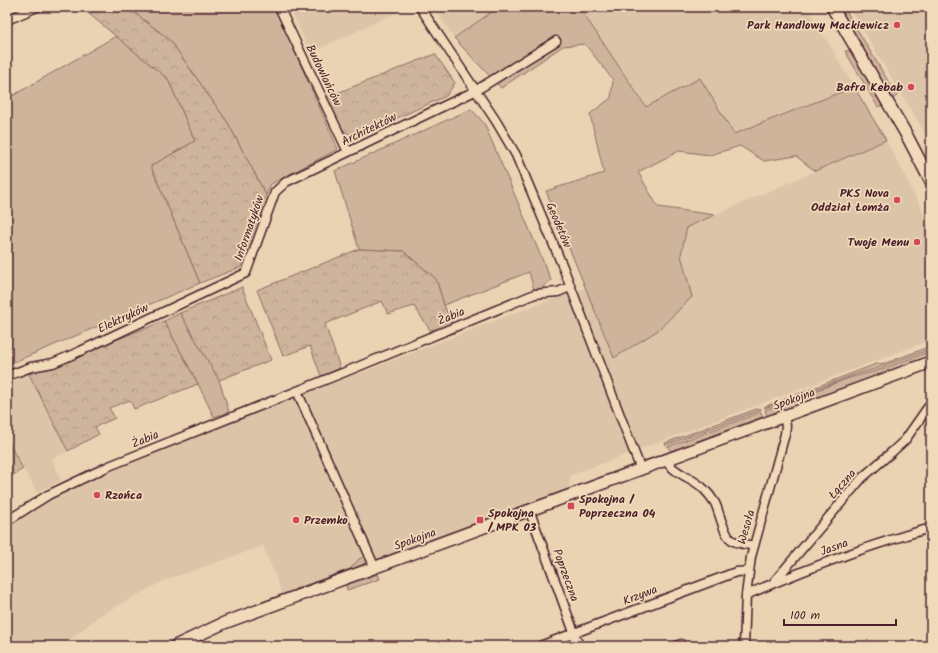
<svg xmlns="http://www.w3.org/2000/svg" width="938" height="653" viewBox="0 0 938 653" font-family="Kalam,sans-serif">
	<defs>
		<pattern id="forest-crowns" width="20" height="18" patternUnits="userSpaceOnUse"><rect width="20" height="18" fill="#cfb49c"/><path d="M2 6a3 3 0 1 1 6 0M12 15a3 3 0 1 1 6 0" fill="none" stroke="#b39a87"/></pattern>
	</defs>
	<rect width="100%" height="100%" fill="#e9d3b3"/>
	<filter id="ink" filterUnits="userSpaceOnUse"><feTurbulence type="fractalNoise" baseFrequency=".025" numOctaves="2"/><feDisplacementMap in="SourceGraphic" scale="8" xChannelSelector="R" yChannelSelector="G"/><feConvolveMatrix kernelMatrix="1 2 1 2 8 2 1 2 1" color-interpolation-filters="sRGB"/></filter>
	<g filter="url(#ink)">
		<path fill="#dcc4a8" d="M290,7H405L406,8L310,53Z
			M434,7H499L454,38Z
			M579,7H807L854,87L734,134L700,78L646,107Z
			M854,7H931V143L850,9Z
			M886,140L921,207L931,232V340L571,475L568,491L283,596L263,546L163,581L99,616L62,646H7V525L40,504L146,456L538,304L588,287L687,227Z
			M29,374L68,451L52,459L61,481L37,492L7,440V384Z"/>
		<path fill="#cfb49c" stroke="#8c6a64" d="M127,7H275L338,149L271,184L266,195L228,123L170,40Z
			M499,7H579L646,107L700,78L734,134L854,87L886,140L815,171L796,156L764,161L740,146L710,155L679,151L638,172L658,207L715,215L687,227L681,255L692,297L657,331L614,358L546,191L604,173L590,114L611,98L613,80L585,44L563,46L501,88L454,38Z
			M845,9L897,96L893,99L845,18L844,13Z
			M116,36L168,79L195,141L151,166L200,283L7,365V99Z
			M845,51H849L853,54L883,105L878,107Z
			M471,109L484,123L551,280L535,294L529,272L444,305L436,279L403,251L359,249L335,171Z
			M180,313L219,380L229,412L214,417L198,384L164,321Z
			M931,346V349L875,369L854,375L765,408L764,407L876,364L886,363Z
			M931,351L930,356L767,416L765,410L849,378L876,371Z
			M759,408L761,409V410L666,445L665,443Z
			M761,412L763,418L674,451H671L667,447Z
			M7,440L23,469L7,479Z
			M366,556L365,562L362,566L296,590L295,589L350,569L359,559Z
			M378,574L380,579L347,590L346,585Z"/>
		<path fill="url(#forest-crowns)" stroke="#8c6a64" d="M113,7H127L170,40L228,123L266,195L241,267L200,283L151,166L195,141L168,79L83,9Z
			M435,54L455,83L446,96L355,137L335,126L322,99Z
			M359,249L403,251L436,279L444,305L453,326L430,330L414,306L388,314L382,301L325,324L340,368L321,376L310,346L283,356L257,290Z
			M242,287L271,360L219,380L180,313Z
			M164,321L198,384L134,409L130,400L109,408L115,418L95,427L99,434L68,451L29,374Z"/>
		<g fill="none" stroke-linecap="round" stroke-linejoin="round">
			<g stroke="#4a1f2b" stroke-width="11">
				<path id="street" d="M279,7L348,152
					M420,7L496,121L516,155L563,267L641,470
					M7,20L37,7
					M7,376L31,367L53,363L74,354L246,273L275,192L286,182L475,91L556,41
					M297,391L375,568
					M666,461C676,475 692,477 704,489C708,493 712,498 715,503C720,513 723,534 732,540C737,544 747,544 753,546
					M530,512L579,646
					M7,521L48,495L109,466L345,372L535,294L558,292L570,287
					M773,583L862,478L893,451L905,440L931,403
					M746,595C806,569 868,545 931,528
					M540,646L736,572L749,571
					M676,646L681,644
					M744,646L746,595L751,557L785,434L786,426L784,417"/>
			</g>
			<g stroke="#4a1f2b" stroke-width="14">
				<path id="secondary" d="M832,7L906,134L931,182
					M175,646L224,623L931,362"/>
			</g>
			<use href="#street" stroke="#f0dab9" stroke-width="8"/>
			<use href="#secondary" stroke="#f0dab9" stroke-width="11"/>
		</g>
	</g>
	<g fill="#d1495b" stroke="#f0dab9" stroke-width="1.5">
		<circle cx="897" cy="25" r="4"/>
		<circle cx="911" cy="87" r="4"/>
		<circle cx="897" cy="200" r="4"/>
		<circle cx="917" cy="242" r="4"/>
		<circle cx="97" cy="495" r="4"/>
		<rect x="567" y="502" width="8" height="8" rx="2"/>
		<circle cx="296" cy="520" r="4"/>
		<rect x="476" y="516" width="8" height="8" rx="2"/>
	</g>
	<g text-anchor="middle" stroke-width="3.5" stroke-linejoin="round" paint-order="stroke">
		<g font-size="12" font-weight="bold" fill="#4a1f2b" stroke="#f0dab9" text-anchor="end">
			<text x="889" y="29">Park Handlowy Mackiewicz</text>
			<text x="903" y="91">Bafra Kebab</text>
			<text x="889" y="197">PKS Nova<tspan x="889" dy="14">Oddział Łomża</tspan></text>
			<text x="909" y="246">Twoje Menu</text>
			<text x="105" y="499" text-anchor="start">Rzońca</text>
			<text x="579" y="503" text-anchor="start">Spokojna /<tspan x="579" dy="14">Poprzeczna 04</tspan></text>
			<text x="488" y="517" text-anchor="start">Spokojna<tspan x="488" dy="14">/ MPK 03</tspan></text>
			<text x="304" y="524" text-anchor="start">Przemko</text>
		</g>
		<g font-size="12" fill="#4a1f2b" stroke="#f0dab9">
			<text transform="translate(324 75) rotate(64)" y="4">Budowlańców</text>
			<text transform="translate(369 129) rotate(-26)" y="4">Architektów</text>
			<text transform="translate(559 225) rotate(67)" y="4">Geodetów</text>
			<text transform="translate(249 228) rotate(-71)" y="4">Informatyków</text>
			<text transform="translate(451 316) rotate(-22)" y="4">Żabia</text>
			<text transform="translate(123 318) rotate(-25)" y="4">Elektryków</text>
			<text transform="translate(794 399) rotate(-20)" y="4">Spokojna</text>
			<text transform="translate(145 439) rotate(-22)" y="4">Żabia</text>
			<text transform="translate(842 484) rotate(-49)" y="4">Łączna</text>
			<text transform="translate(746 527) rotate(-74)" y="4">Wesoła</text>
			<text transform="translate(415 539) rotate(-20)" y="4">Spokojna</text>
			<text transform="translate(834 547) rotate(-20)" y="4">Jasna</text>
			<text transform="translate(566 575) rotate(70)" y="4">Poprzeczna</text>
			<text transform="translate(640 595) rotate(-21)" y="4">Krzywa</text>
		</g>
	</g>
	<rect width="938" height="653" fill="none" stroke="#f0dab9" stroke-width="24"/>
	<rect x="12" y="12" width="914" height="629" fill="none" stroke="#4a1f2b" stroke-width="1.5" filter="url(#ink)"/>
	<path d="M784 619v6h112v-6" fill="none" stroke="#4a1f2b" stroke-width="2"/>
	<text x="790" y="619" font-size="12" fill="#4a1f2b" stroke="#f0dab9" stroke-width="3" paint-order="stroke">100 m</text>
</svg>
